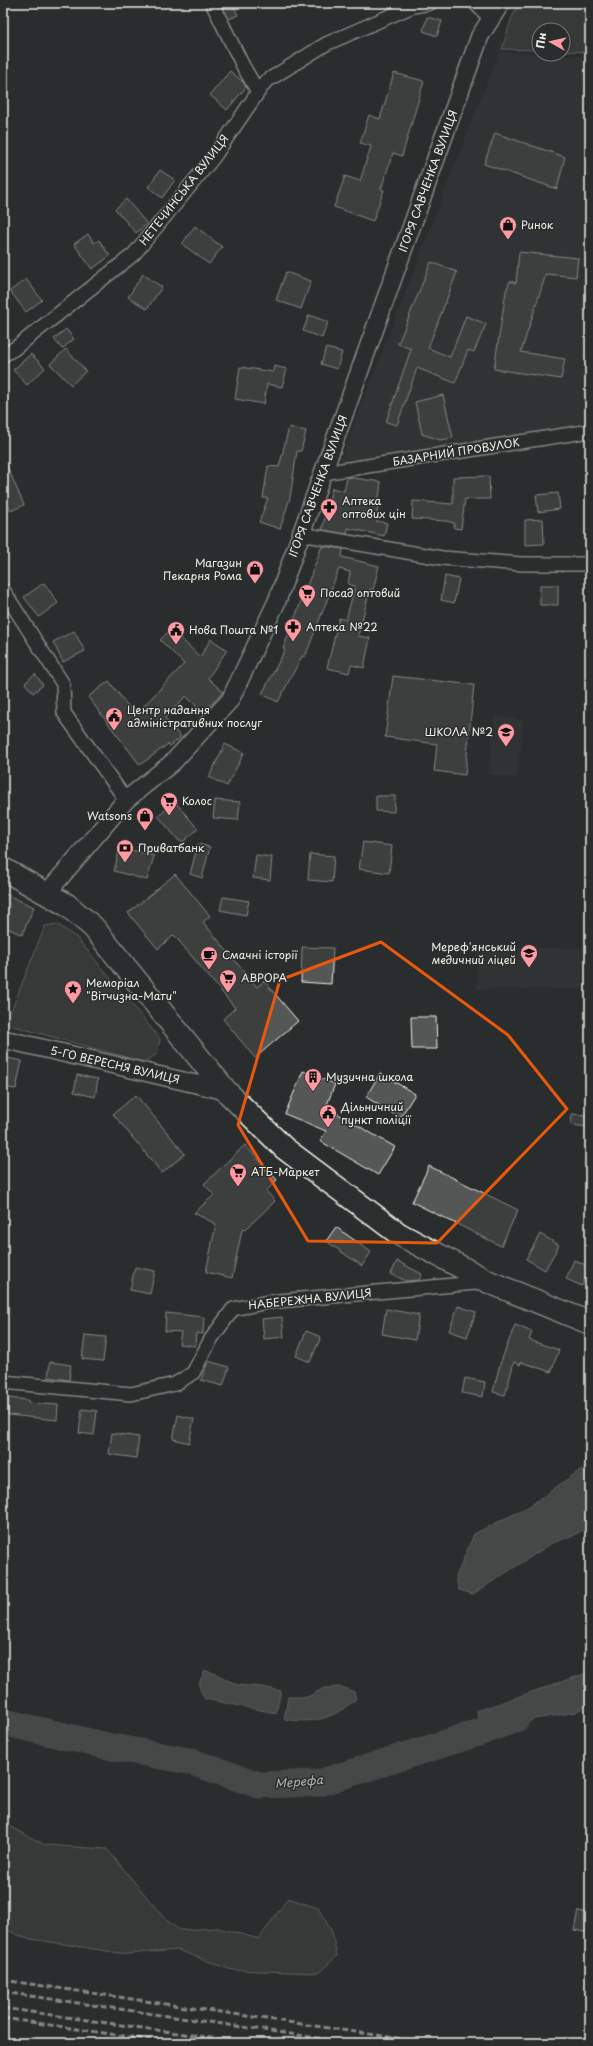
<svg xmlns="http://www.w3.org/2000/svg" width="593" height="2046" viewBox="0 0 593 2046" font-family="'Playpen Sans',sans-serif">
	<rect width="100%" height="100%" fill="#2a2d2e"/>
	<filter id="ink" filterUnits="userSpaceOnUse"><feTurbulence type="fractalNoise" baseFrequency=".025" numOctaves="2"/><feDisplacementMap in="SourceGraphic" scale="8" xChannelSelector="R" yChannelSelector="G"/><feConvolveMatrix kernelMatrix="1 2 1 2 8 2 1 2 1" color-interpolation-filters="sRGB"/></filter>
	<g filter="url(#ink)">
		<path fill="#373a3a" d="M499,52L590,57V423L339,463Z
			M495,716L524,720L517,778L488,774Z
			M477,948H582V989H477Z"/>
		<path fill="#444645" stroke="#9c9c96" d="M520,3H590V52L563,51V30H539V50L502,49L512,17Z
			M57,924L77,938L160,1039L157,1054L144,1062L6,1024L45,926Z
			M3,1823L45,1845L107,1849L164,1918L179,1930L218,1928L259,1939L288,1898L318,1908L332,1932L337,1956L318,1973L232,1970L178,1950L126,1954L25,1938L3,1928Z"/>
		<path fill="#676866" stroke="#9f9f9a" d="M590,1463V1526L574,1535L552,1543L473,1594L459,1590L456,1577L474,1534L530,1506Z
			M205,1671L216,1674L237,1685L262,1687L281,1691L276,1713L205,1699C197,1685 198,1684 205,1671Z
			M590,1672V1702L576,1712L534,1719L503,1737L481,1732L477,1711Z
			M342,1687L354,1692L356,1699C332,1719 315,1724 284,1719L288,1697H308L324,1688Z"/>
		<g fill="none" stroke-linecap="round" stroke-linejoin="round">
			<path stroke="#676866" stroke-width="27" d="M3,1722L107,1746L189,1761L259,1785L319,1783L481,1732L516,1719"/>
		</g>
		<path fill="#555756" stroke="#f4f1e8" d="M225,3H232L238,15L229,19L222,5Z
			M427,17L442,21L437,36L423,31Z
			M230,71L243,82L246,87L227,110L210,95Z
			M394,73L424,81L402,156L393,153L381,189L384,190L373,221L334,207L345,176L360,181L371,146L360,143L369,115L380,119Z
			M495,133L565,157L557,189L484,164Z
			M160,170L175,180L162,198L148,187Z
			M126,199L147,224L136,233L115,209Z
			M195,226L222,247L209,264L182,244Z
			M88,234L94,243L99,240L110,256L92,269L74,244Z
			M519,252L578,258L576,277L546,274L521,352L565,359L561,379L494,369L506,291L510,281L516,283Z
			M431,262L457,272L428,348L450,357L466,316L486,324L474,352L468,350L455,383L417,368L397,425L386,422L411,349L398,344Z
			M286,272L311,281L301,309L276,300Z
			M143,274L162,287L147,309L128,297Z
			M26,279L42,300L26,312L10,291Z
			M309,315L328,322L322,338L303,331Z
			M66,329L74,339L62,349L54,339Z
			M326,348L342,352L337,369L321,364Z
			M66,349L86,371L71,385L50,364Z
			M31,354L45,368L27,385L13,370Z
			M274,366L287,369L282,387L267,384L264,404L235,399L240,367L273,372Z
			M443,395L453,438L440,440L422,434L415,402Z
			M289,427L306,431L301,451H297L290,498L280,529L259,522L268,498H263L268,466L279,467Z
			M3,457L24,505L11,511L3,494Z
			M489,476L490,499H465L461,529L454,528V523L446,521L412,519L413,501L453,504V477Z
			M347,477L381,482L376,521L387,523L384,536L348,528L347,534L322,530L332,488L344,491Z
			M558,493L560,509L538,512L536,495Z
			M543,519L544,544L525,545V520Z
			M322,546L343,549L342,557L379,566L373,590L370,589L358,636L370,638L364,668L351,665L349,673L327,668L339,618L346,620L355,586L348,584L350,572L339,569L305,657L302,656L278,702L262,694L285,650L283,649Z
			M445,576L459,579L454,603L441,600Z
			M44,583L58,603L39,617L24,597Z
			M540,585H558V605H540Z
			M171,629L200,657L211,639L227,650L208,678L223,692L203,713L186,696L165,718L181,737L170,746L168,744L140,765L88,697L109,681L135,715L184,664L160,640Z
			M74,631L85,651L63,662L53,642Z
			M35,674L43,685L33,693L25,683Z
			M393,676L474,685L465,775L434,771L437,744L385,737Z
			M225,744L244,753L227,786L209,777Z
			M376,796H395L394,812L376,811Z
			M215,800L240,802L238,820L213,818Z
			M175,802L198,829L184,841H179L158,816Z
			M363,842L392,846L389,873L359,869Z
			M198,844L210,847L202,878L190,874Z
			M120,847L154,856L147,880L114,871Z
			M310,854L334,856L332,882L308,880Z
			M256,855L272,857L270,880L253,878Z
			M175,874L210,916L203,922L257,987L264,981L298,1021L255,1058L223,1019L235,1008L174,935L158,949L128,913Z
			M3,893L34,907L22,935L3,926Z
			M223,897L249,901L246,915L220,910Z
			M302,947L333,948L331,984L301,982Z
			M411,1017H436L437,1049H412Z
			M3,1057L22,1061L16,1089L3,1087Z
			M303,1071L335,1084L326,1107L395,1147L378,1175L320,1141L326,1131L285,1114Z
			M380,1073L415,1094L400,1118L366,1097Z
			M77,1075L98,1079L95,1097L74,1092Z
			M136,1095L185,1154L162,1173L113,1114Z
			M572,1114L589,1115L588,1127L571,1125Z
			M245,1145L277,1180L266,1191L275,1201L246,1229L242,1230L232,1278L206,1272L216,1224L194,1213L214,1195L204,1184Z
			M429,1166L518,1210L501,1246L412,1202Z
			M336,1227L371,1252L362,1266L326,1241Z
			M540,1234L559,1245L545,1270L526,1259Z
			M574,1260L590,1267L582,1286L566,1279Z
			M397,1261L422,1274L419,1280L406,1281L391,1274Z
			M135,1267L155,1271L150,1294L130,1290Z
			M458,1306L476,1312L467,1337L449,1331Z
			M386,1309L419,1315L415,1340L382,1334Z
			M166,1313L204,1317L203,1334L196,1333L195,1346L179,1344L181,1332L165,1331Z
			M282,1317L284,1337L264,1339L262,1319Z
			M515,1325L532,1332L529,1340L559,1350L551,1372L521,1362L520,1365L514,1362L505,1395L493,1392L500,1364Z
			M306,1331L321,1337L310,1362L296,1356Z
			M85,1335L106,1337L103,1361L82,1359Z
			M208,1361L229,1367L223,1386L201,1380Z
			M50,1362L71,1365L69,1380L48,1377Z
			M465,1378L485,1382L483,1397L462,1393Z
			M9,1398L28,1400V1403L58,1405L57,1420L8,1415Z
			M82,1409L97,1411L94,1435L79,1433Z
			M178,1415L194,1419L189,1443L173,1439Z
			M112,1433L139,1437L136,1458L109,1454Z
			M578,1911L590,1913V1933L574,1930Z"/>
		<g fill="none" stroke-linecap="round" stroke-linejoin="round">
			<g stroke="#f4f1e8" stroke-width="16">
				<path id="minor" d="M212,3L243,66L258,92
					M475,3L491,19
					M3,355L14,349L134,254L213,158L265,82L326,44L413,6L430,3
					M323,473L590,431
					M301,534L442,558L522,564H590
					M3,590L63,684L64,713L126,800
					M3,1382L131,1394L175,1384L193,1373L211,1339L233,1309L268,1302L487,1282"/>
			</g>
			<g stroke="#f4f1e8" stroke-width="20">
				<path id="tertiary" d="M47,893L126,800L173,762L230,700L277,601L480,36L501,3
					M3,1039L226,1091"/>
			</g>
			<g stroke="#f4f1e8" stroke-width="25">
				<path id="trunk" d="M3,869L67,905L93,927L226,1091L284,1148L399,1234L489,1282L590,1323"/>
			</g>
			<use href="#minor" stroke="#2a2d2e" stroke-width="13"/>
			<use href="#tertiary" stroke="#2a2d2e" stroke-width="17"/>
			<use href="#trunk" stroke="#2a2d2e" stroke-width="22"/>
			<path stroke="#f4f1e8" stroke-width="3" stroke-dasharray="6 3" stroke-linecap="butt" d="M3,1980L430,2043
				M3,1992L352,2043
				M3,2008L247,2043
				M3,2018L171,2043"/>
		</g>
	</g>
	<path d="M0 0H593V2046H0ZM381,942L508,1035L567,1109L437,1243L308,1241L238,1125L280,980Z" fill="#2a2d2e" fill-opacity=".55" fill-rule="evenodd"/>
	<path fill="none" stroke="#e8590c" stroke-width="3" stroke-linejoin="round" d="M381,942L508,1035L567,1109L437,1243L308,1241L238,1125L280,980Z"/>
	<defs>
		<g id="shop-pin" transform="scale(0.9)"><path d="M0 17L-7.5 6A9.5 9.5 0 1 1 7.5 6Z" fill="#ff9aa2" stroke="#2a2d2e"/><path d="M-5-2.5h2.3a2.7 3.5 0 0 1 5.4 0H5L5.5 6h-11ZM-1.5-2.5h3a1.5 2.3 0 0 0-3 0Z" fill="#111"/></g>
		<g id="pharmacy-pin" transform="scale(0.9)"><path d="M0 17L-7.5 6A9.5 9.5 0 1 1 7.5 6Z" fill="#ff9aa2" stroke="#2a2d2e"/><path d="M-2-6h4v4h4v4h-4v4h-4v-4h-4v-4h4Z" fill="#111"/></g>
		<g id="supermarket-pin" transform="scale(0.9)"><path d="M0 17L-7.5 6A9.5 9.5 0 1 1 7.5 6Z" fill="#ff9aa2" stroke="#2a2d2e"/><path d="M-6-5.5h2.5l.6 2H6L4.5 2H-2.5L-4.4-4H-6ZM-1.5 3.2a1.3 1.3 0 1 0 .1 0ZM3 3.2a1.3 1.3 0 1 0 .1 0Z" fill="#111"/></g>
		<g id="civic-pin" transform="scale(0.9)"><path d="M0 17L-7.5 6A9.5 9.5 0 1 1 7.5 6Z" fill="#ff9aa2" stroke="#2a2d2e"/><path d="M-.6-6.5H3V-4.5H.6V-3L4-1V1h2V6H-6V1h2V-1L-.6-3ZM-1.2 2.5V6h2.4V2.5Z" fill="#111"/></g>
		<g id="school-pin" transform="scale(0.9)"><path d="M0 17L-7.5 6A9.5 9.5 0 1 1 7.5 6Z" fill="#ff9aa2" stroke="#2a2d2e"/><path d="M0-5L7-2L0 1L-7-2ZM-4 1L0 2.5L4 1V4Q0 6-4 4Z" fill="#111"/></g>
		<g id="bank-pin" transform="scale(0.9)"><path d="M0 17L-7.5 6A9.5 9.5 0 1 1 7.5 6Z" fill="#ff9aa2" stroke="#2a2d2e"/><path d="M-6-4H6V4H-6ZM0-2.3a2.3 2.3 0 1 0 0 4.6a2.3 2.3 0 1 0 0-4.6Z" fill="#111"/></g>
		<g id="cafe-pin" transform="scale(0.9)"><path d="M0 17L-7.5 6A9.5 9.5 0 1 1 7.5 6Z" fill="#ff9aa2" stroke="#2a2d2e"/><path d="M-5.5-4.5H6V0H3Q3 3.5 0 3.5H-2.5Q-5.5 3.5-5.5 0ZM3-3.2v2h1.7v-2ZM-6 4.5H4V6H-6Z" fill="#111"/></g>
		<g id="sight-pin" transform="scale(0.9)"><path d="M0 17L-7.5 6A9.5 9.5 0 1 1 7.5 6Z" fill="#ff9aa2" stroke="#2a2d2e"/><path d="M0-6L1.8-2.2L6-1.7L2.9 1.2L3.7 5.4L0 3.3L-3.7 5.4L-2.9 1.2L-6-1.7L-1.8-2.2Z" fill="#111"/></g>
		<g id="building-pin" transform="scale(0.9)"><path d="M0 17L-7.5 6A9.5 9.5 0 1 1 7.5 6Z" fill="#ff9aa2" stroke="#2a2d2e"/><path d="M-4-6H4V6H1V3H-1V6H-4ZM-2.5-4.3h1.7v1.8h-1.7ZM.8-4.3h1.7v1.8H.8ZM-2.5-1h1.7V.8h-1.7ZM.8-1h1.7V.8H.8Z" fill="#111"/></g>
	</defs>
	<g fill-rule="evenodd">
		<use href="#shop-pin" x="508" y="225"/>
		<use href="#pharmacy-pin" x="329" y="507"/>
		<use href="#shop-pin" x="255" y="569"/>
		<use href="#supermarket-pin" x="307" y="593"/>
		<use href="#pharmacy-pin" x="293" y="627"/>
		<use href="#civic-pin" x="176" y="630"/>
		<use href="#civic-pin" x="114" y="716"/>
		<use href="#school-pin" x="506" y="732"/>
		<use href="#supermarket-pin" x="169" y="801"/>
		<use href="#shop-pin" x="145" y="816"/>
		<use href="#bank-pin" x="125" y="848"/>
		<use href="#school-pin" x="529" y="953"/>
		<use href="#cafe-pin" x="209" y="955"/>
		<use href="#supermarket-pin" x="228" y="978"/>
		<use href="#sight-pin" x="73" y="989"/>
		<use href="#building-pin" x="313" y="1077"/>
		<use href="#civic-pin" x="328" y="1113"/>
		<use href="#supermarket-pin" x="238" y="1172"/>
	</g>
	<g text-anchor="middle" stroke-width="3" stroke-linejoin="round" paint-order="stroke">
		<g font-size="11" fill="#f4f1e8" stroke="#2a2d2e">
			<text transform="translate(428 181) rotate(-70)" y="4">ІГОРЯ САВЧЕНКА ВУЛИЦЯ</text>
			<text transform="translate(184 190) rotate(-52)" y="4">НЕТЕЧИНСЬКА ВУЛИЦЯ</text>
			<text transform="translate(456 452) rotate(-9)" y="4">БАЗАРНИЙ ПРОВУЛОК</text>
			<text transform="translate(318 486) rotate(-70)" y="4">ІГОРЯ САВЧЕНКА ВУЛИЦЯ</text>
			<text transform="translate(115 1065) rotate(13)" y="4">5-ГО ВЕРЕСНЯ ВУЛИЦЯ</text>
			<text transform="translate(310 1299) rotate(-6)" y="4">НАБЕРЕЖНА ВУЛИЦЯ</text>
		</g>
		<g font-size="11" fill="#f4f1e8" stroke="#2a2d2e" text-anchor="start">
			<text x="521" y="229">Ринок</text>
			<text x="342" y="505">Аптека<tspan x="342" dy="13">оптових цін</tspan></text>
			<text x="242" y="567" text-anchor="end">Магазин<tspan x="242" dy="13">Пекарня Рома</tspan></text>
			<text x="320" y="597">Посад оптовий</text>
			<text x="306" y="631">Аптека №22</text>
			<text x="189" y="634">Нова Пошта №1</text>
			<text x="127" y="714">Центр надання<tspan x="127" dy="13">адміністративних послуг</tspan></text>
			<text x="493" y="736" text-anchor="end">ШКОЛА №2</text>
			<text x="182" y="805">Колос</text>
			<text x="132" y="820" text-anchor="end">Watsons</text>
			<text x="138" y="852">Приватбанк</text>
			<text x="516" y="951" text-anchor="end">Мереф'янський<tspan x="516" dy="13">медичний ліцей</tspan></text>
			<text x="222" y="959">Смачні історії</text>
			<text x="241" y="982">АВРОРА</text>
			<text x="86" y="987">Меморіал<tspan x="86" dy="13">"Вітчизна-Мати"</tspan></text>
			<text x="326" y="1081">Музична школа</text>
			<text x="341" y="1111">Дільничний<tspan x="341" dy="13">пункт поліції</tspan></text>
			<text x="251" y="1176">АТБ-Маркет</text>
		</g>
		<g font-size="12" font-style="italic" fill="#b5b3ae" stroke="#2a2d2e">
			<text transform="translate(299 1782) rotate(-5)" y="4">Мерефа</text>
		</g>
	</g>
	<rect width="593" height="2046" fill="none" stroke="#2a2d2e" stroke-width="16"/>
	<rect x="8" y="8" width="577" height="2030" fill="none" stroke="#f4f1e8" stroke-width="1.5" filter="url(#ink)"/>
	<g transform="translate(551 42) rotate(278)"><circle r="19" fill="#2a2d2e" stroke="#7b7b78"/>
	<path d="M0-3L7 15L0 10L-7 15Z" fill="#ff9aa2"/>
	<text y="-6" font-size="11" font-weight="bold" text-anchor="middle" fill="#f4f1e8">Пн</text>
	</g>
</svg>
